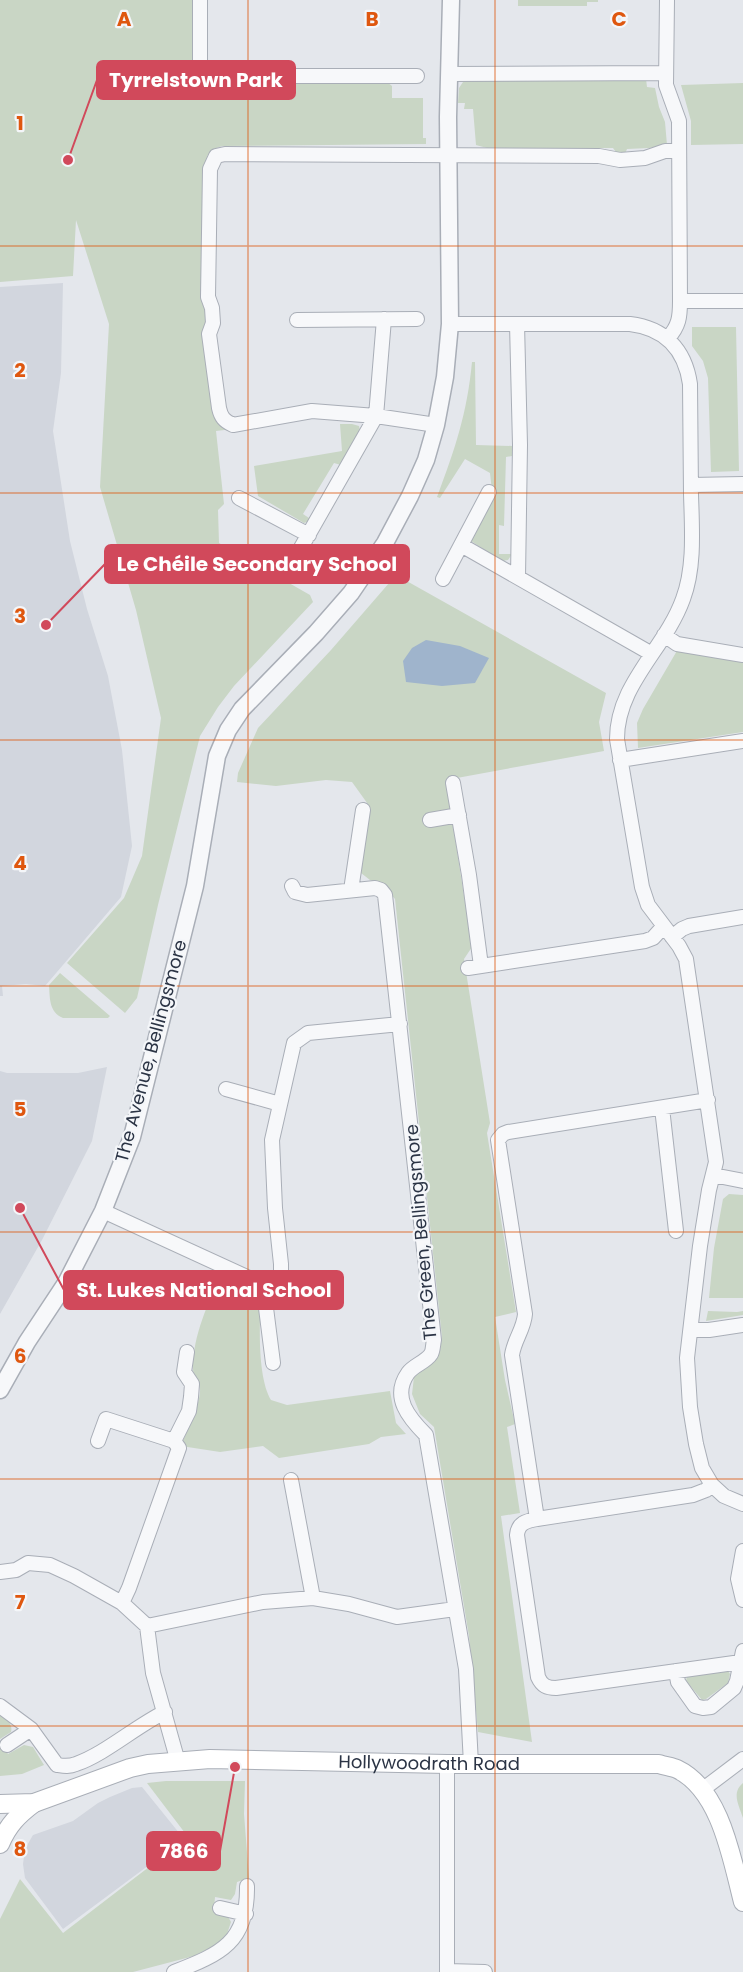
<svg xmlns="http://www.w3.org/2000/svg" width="743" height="1972" viewBox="0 0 743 1972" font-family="Poppins,sans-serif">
	<rect width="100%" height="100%" fill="#e4e7ec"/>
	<path fill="#d2d6de" d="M63,283L61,373L53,431L70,541L87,609L108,676L122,750L132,846L121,897L45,986L26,984L2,986L3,996H0V287Z
		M107,1067L92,1141L42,1240L0,1314V1071L7,1073H78Z
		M142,1787L184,1839L63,1929L25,1878L23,1864L25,1849L33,1835L73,1821L98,1803L110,1797L132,1788Z"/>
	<path fill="#c9d6c5" d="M0,0H195V84L387,82L392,86V98H423V138H426V144L222,146L214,149L207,156L204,307L211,310L210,362L233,429L216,431L224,504L218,510L219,543L310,595L313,602L234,686L218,707L200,736L158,905L137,998L125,1013L67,963L124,898L142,856L161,718L136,610L100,487L109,324L76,220L73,276L0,282Z
		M518,0H598V2H587V6H518Z
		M470,79H646L647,87L655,88L659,107L665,122L667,145L649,148L627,149L624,156L618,155L613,148H487L476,145L473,109H464L465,103H458L459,88L463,82Z
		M743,83V144L691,145V121L681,85Z
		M692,327H736L739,471L711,472L708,378L703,361L692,346Z
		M472,362H475L476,445L513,446L512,456L506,457L504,526L499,525V554H512L508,560L502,561L471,541L492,491L490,473L465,459L440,498L437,497C455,449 467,414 472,362Z
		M340,424H352L359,426L360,431L341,465L334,463L303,514L312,520L304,523L258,496L254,466L342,451Z
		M396,575L606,693L599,722L604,751L446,780L472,947L464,959L490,1123L487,1133L516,1312L495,1317L505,1380L515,1424L507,1427L520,1513L501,1516L532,1742L478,1732L469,1636L434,1427L420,1414L412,1394L414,1377L440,1351L442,1337L395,899L384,886L370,880L361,873L370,807L352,782L326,780L276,786L237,782L238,773L258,728L331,650Z
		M678,649L743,662V732L638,748L637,723L643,709Z
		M60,973L110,1016L108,1018H63C49,1012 50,999 49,985Z
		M729,1194L743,1195V1298H709L714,1248L723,1199Z
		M221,1275L262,1292C259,1319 257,1377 271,1400L287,1405L390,1391L396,1423L406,1434L381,1437L369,1444L279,1458L263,1446L220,1452L181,1446C186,1432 201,1403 200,1389C199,1381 192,1375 193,1367C193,1336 208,1303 221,1275Z
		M708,1311L737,1312L743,1311V1315L706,1321Z
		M727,1669L730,1674L728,1683L706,1699L702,1700L686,1681L687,1676Z
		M0,1715C7,1720 13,1723 11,1732L0,1739Z
		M0,1741L8,1754L24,1745L33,1747L44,1765L22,1774L0,1776Z
		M166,1781H245L244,1814L249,1878L237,1882L235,1894L231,1900L215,1897L214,1910L227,1915L231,1922L227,1934L218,1944L194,1956L133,1972H0V1919L20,1879L63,1933L188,1837L147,1783Z
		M743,1783V1818C739,1805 731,1793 743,1783Z"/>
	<path fill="#9fb4cc" d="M426,640L460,646L489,658L475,683L442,686L406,682L403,661L412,648Z"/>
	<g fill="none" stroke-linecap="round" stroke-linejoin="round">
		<g stroke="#a9aeb7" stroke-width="16">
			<path id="minor" d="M200,0V66L203,72L208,76H417
				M667,0L666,85L679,121L680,301C680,317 679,326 668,338
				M449,74L666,73
				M680,301H743
				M297,320L417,319
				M450,324H630C664,328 685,349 690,384C690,421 691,457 691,494C692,529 695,567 683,599C665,649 617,684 617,739L642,887L648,905L679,946L686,959L716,1162L709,1190L700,1246L687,1358L690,1407L696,1444L702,1468L712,1485L724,1496L743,1504
				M517,324L520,445L518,577
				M436,425L376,416L312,411L233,425C224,421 221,417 219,408L209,334L213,323L212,308L208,297L210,169L216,156L225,154L599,156L620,160L645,158L665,151H679
				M691,485L743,484
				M239,498L309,535
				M461,545L652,654
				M290,567L376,416L384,319
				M443,579L489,492
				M664,635L677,644L743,655
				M620,760L743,741
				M453,783L469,875L481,966
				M430,820L459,815
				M292,886L295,892L307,895L375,888L381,890L385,895L434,1340C433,1344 433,1351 431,1354C426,1362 414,1365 408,1373C391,1397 409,1418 426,1435L466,1669L471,1764
				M351,890L363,810
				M672,937L682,929L689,926L743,917
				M468,968L645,941L653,938L663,927
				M226,1089L280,1104
				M708,1100L508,1132L503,1134L498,1140L525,1314C524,1329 514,1340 512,1355L537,1519C526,1521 518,1523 517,1535L538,1677C542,1686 547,1688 556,1688L741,1662
				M662,1108L676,1231
				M713,1175L743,1181
				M103,1211L273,1289L281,1273V1264L275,1208L272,1140L294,1043L308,1033L400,1024
				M691,1330H709L743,1325
				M273,1363L266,1308L273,1289
				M98,1441L106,1419L174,1441L189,1411L191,1397L192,1384L184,1372L187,1352
				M291,1480L313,1598
				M537,1519L693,1495L706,1490L712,1485
				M743,1551L738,1579L743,1600
				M0,1572L16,1570L28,1563L50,1565L74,1576L122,1603L147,1626L153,1673L178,1762
				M122,1603L129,1588L179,1448L174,1441
				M147,1626L263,1602L313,1598L349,1604L397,1617L455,1609
				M676,1671L678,1682L695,1706L703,1708L711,1707L734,1688L737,1681L743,1651
				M0,1706L31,1729L57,1765C64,1766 69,1767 76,1764C105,1754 136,1726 165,1712
				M7,1745L31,1729
				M447,1764V1972
				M702,1790L743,1759
				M220,1908L246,1914
				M447,1971L485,1972
				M174,1972C221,1954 248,1942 247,1886"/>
		</g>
		<g stroke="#a9aeb7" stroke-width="19">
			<path id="tertiary" d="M0,1390L27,1342L66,1283L103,1211L132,1137L195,886L217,756L228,730L242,709L316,633L351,593L385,543L410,496L426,460L436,425L445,377L450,324L448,117L451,0"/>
		</g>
		<g stroke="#a9aeb7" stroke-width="20">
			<g id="secondary">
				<path id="s1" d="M0,1804L34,1803L130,1768L148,1764L210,1759L447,1764H659C665,1766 672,1767 677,1769C721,1790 732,1860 743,1902"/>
				<path d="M0,1844C8,1825 18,1815 34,1803"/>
			</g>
		</g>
		<use href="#minor" stroke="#f7f8fa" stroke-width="14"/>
		<use href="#tertiary" stroke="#f7f8fa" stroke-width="16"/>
		<use href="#secondary" stroke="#fff" stroke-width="18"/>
	</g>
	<path fill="none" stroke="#df570f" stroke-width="1.5" stroke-opacity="0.55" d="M248,0V1972M495,0V1972M0,246H743M0,493H743M0,740H743M0,986H743M0,1232H743M0,1479H743M0,1726H743"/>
	<g text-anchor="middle" stroke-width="4.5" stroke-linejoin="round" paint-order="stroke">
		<g font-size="18" fill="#2b3445" stroke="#f4f6f9">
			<text transform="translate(151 1051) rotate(-75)" y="6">The Avenue, Bellingsmore</text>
			<text transform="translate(421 1232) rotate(-95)" y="6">The Green, Bellingsmore</text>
			<text dy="6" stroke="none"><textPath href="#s1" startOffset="436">Hollywoodrath Road</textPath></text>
		</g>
	</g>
	<g font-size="20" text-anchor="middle" font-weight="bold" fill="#df570f" stroke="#f4f6f9" stroke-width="4.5" stroke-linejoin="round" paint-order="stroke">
		<text x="124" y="26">A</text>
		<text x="372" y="26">B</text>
		<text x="619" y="26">C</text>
		<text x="20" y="130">1</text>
		<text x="20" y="377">2</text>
		<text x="20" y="623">3</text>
		<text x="20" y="870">4</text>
		<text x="20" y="1116">5</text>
		<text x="20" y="1363">6</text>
		<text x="20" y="1609">7</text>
		<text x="20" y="1856">8</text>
	</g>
	<path fill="none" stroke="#d1495b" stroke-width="2" d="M68 160L97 80M46 625L105 564M20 1208L64 1290M235 1767L220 1851"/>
	<g fill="#d1495b" stroke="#f4f6f9" stroke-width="2">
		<circle cx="68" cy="160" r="6"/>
		<circle cx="46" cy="625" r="6"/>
		<circle cx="20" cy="1208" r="6"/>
		<circle cx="235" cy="1767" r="6"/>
	</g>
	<g fill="#d1495b" stroke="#d1495b" stroke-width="2">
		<rect x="97" y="61" width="198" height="38" rx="6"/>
		<rect x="105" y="545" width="304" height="38" rx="6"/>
		<rect x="64" y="1271" width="279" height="38" rx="6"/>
		<rect x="147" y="1832" width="73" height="38" rx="6"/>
	</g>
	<g font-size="20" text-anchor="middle" font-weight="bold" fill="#fff">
		<text x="196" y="87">Tyrrelstown Park</text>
		<text x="257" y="571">Le Chéile Secondary School</text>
		<text x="204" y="1297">St. Lukes National School</text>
		<text x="184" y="1858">7866</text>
	</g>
</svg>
